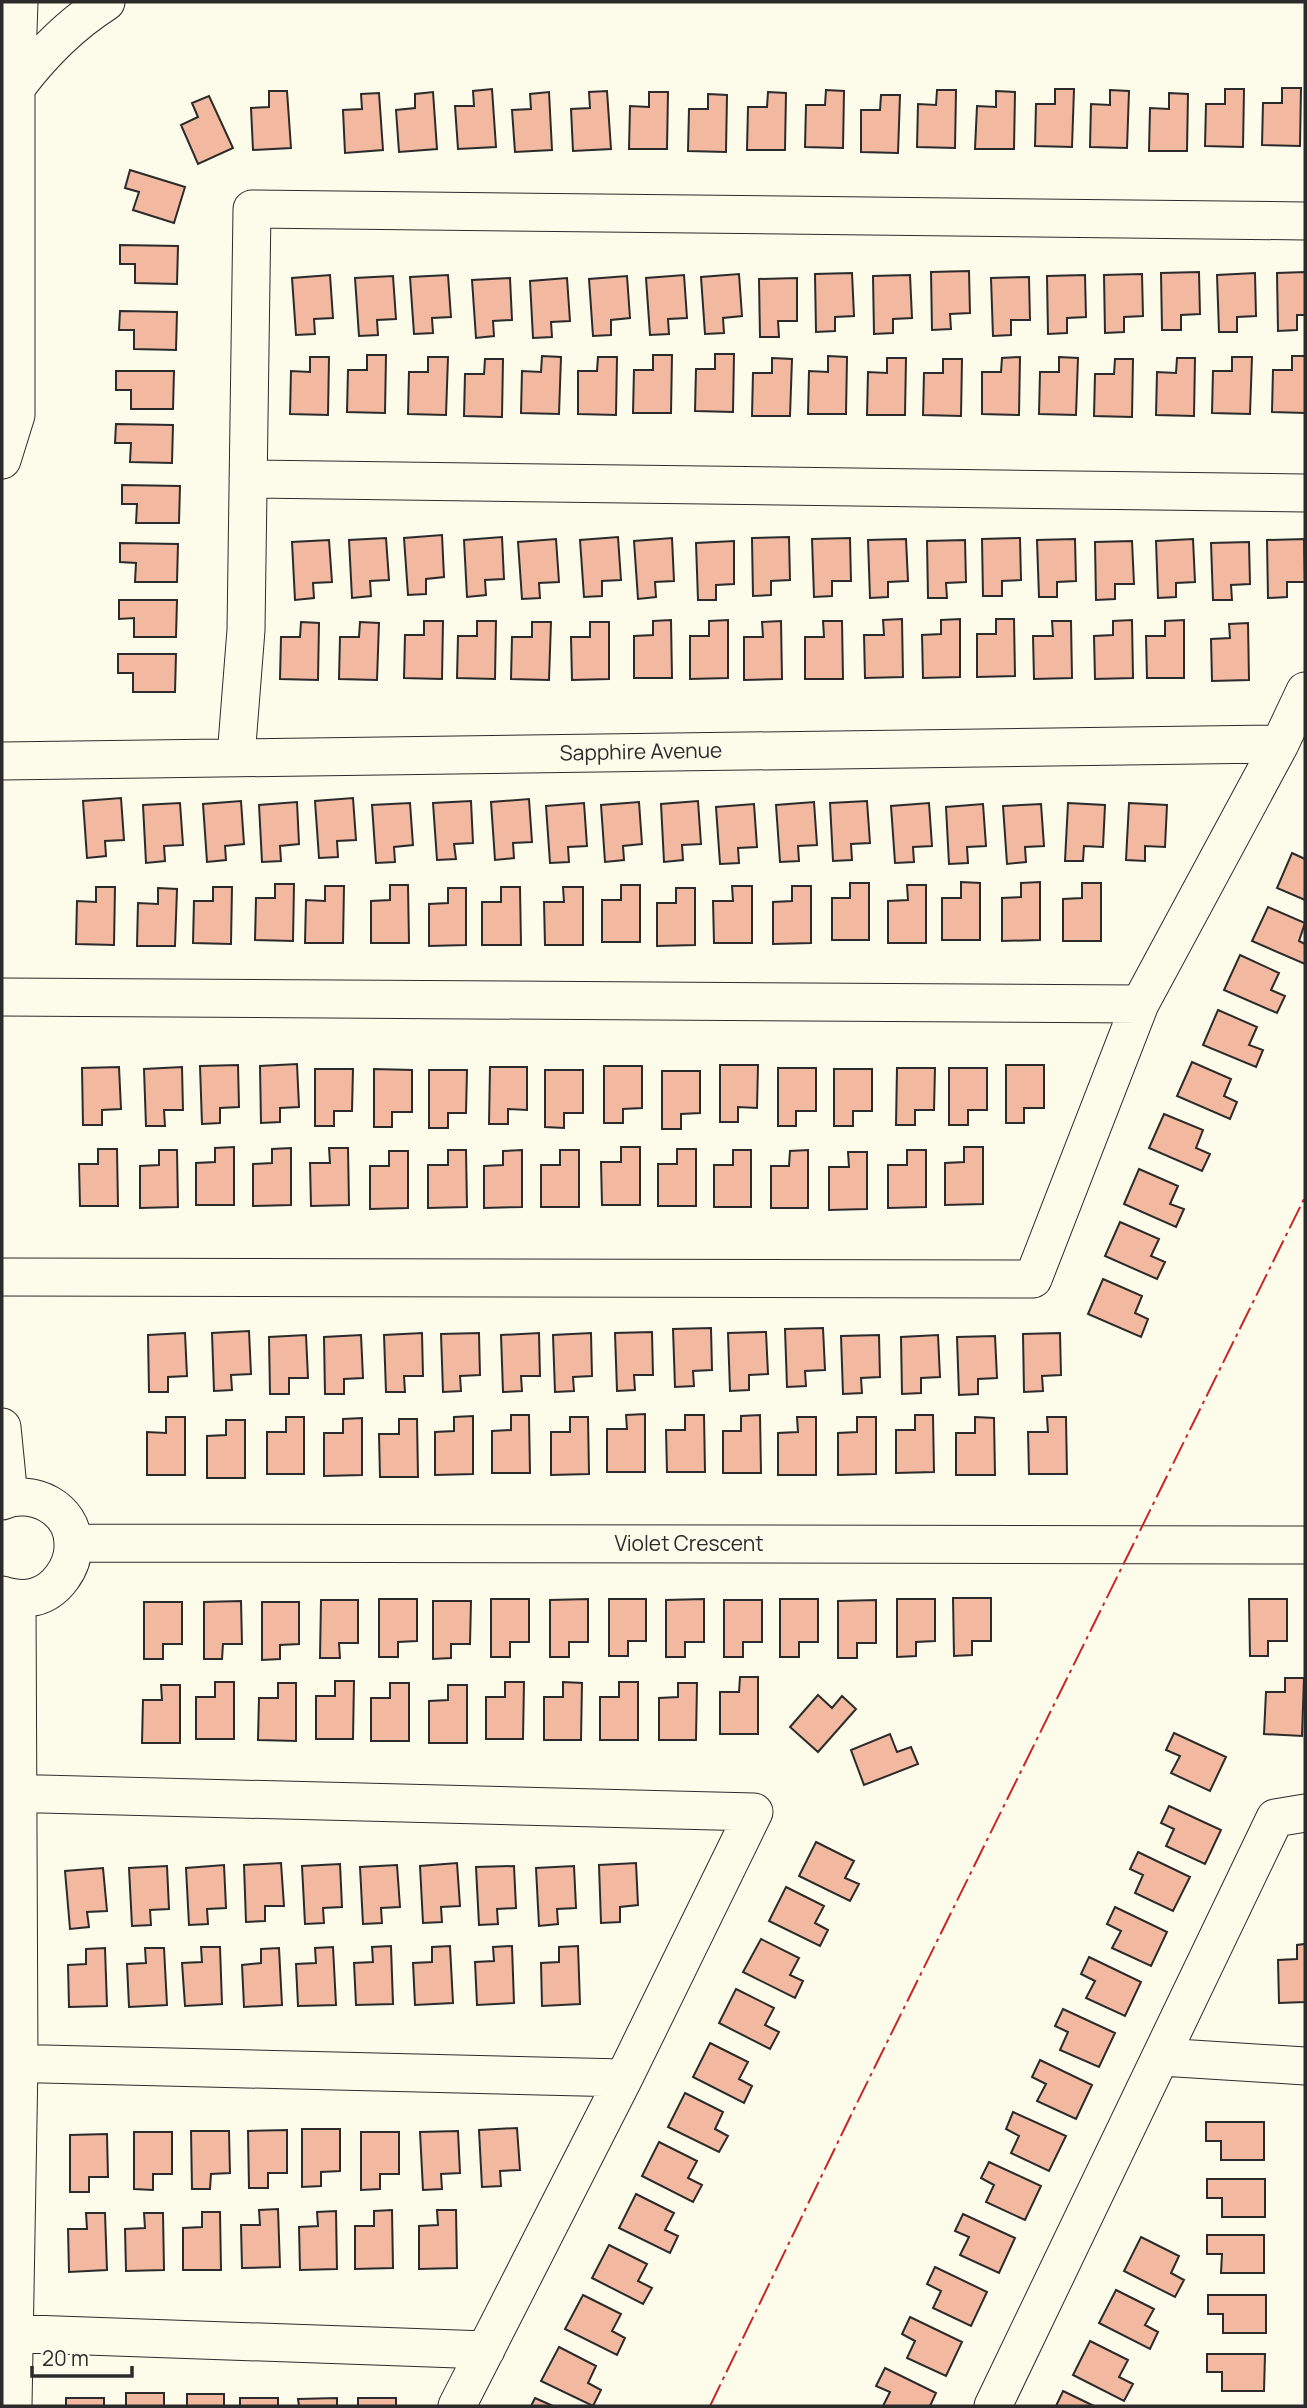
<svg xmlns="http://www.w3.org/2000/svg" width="1307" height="2408" viewBox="0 0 1307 2408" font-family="Manrope,sans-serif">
	<rect width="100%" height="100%" fill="#fdfbea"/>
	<path fill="#f2b8a0" stroke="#2b2b2b" stroke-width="2" d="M1282,88H1301L1300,146L1262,145L1263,103H1282Z
		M492,89L496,147L458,149L455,106H474L473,91Z
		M1055,89H1074L1072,147L1035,146L1036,104H1055Z
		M1225,89H1244L1243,147L1205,146L1206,104H1225Z
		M826,90L844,91L843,148L805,147L806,105H825Z
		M937,90H956L955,148L917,147L918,104L936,105Z
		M1110,90L1129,91L1127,148L1090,147L1091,104L1110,105Z
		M269,91H287L291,148L253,150L251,108L269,107Z
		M607,91L611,149L573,151L571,109L590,108L589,92Z
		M996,91L1015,92L1014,149H975L977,106L996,107Z
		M433,92L437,149L399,152L396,110L415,108V94Z
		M549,92L552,150L515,152L512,110L531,109L530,94Z
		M649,92H668L667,149H629L630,106L649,107Z
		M768,92L786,93L785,150H747L748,107H767Z
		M379,93L383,150L345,153L343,110L362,109L361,94Z
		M1169,93L1188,94L1187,151H1149L1150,108L1169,109Z
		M708,94L727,95L726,152L688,151L689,109H708Z
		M881,95H900L898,153L861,152V110H880Z
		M209,96L233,148L198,164L181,125L198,117L192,103Z
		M130,170L185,187L174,223L133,210L139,192L125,188Z
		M120,245L178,246L177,284L135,283V264H120Z
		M969,271L970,313L950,314L951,329L932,330L931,272Z
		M1199,272L1200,314L1181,315V330H1162L1161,273Z
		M1305,272V315H1297V330L1278,331L1277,273Z
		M852,273L854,316L835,317V331L816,332L815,274Z
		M1255,273L1256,316L1237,317V332H1219L1217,275Z
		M739,274L742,316L723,318L724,333L705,334L701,277Z
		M1142,274L1143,316L1124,317V332L1105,333L1104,275Z
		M330,275L333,318L314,319L315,334L296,335L292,278Z
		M448,275L451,317L432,318L433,333L414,334L410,277Z
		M684,275L687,318L668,319L669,334L650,335L646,278Z
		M910,275L912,318L893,319V333L874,334L873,276Z
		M1085,275L1086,317L1067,318V333L1048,334L1047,276Z
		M393,276L396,319L377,320L378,335L359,336L355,278Z
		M627,276L630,318L611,320V335L593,336L589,279Z
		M1029,277L1030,320H1011V335L993,336L991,278Z
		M510,278L512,320L493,321L494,336L476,338L472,280Z
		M567,278L570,321L551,322L552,337L533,338L530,281Z
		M797,278V321H778L779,337H760L759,279Z
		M120,311L177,312L176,350L134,349V330H119Z
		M715,354H734L733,412L695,411L696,369H715Z
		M367,355H386L385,413L347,412L348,370H367Z
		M653,355H672L671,413H633L634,370H653Z
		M542,356L561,357L559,414L521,413L522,371L541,372Z
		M828,356L847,357L846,414H808L809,371L828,372Z
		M1292,356H1305V413L1272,412L1273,370H1292Z
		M310,357H329L328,415L290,414L291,371L310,372Z
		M428,357H448L446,415L408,414L409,372H428Z
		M598,357H617L616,415L578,414V371H597Z
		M1020,357L1019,415L982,414V372H1001L1002,358Z
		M1059,357L1078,358L1076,415L1039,414L1040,372H1059Z
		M1232,357H1252L1250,414L1212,413L1213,371H1232Z
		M772,358L792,359L790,416H752L753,373H772Z
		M887,358H906L905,415H867L868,372L887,373Z
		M1177,358H1195L1194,416L1156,415L1157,372L1176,373Z
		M485,359H503L502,417L464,416L465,374H484Z
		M943,359H962L961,416L923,415L924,373H943Z
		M1115,359H1133L1132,417L1094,416L1095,374H1114Z
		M116,371H174L173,409H131V390H116Z
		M116,424L173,425L172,463L130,462L131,443H115Z
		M122,485L180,486L179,523H136L137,504H122Z
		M442,535L444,577L426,579V594L408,595L404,538Z
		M502,537L504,579L485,580L486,595L467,597L464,540Z
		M618,537L621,580L602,581V596L584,597L580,540Z
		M789,537L790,580L771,581V595L753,596L752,538Z
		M386,538L389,580L370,581L371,596L352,598L349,540Z
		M672,538L674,581L655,582L656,597L638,599L634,541Z
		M850,538L851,581H832V596L814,597L812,539Z
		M1020,538L1021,580L1002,581V596H983L982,539Z
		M556,539L559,582L539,583L540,598L522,599L518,542Z
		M906,539L908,581L888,582V597L870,598L868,540Z
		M1075,539L1076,581L1057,582V597H1039L1037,540Z
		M1193,539L1195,582L1176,583V597L1158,598L1156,541Z
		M1304,539L1305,582H1287V597L1268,598L1267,540Z
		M329,540L332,582L313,583L314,598L295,600L292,542Z
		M965,540L966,582L946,583L947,598H928L927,541Z
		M734,541V584L716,585V600H698L696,543Z
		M1132,541L1134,584H1115V599L1096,600L1095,542Z
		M1249,542L1250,584L1231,585L1232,600H1213L1211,543Z
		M120,543L178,544L177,582H135L136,563L120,562Z
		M119,600H177L176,637H134V618L119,619Z
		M902,619L903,677L865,678L864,635H884L883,620Z
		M960,619V677L923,678L922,635L941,634V620Z
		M996,619H1014L1015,676L977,677V634H996Z
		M671,620L672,678H634V636L653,635V621Z
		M728,620V678L690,679V636H709V621Z
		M1132,620L1133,678L1095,679L1094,636L1113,635V621Z
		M1184,620V678H1147L1146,636H1165V621Z
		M424,621H443L442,679L404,678L405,635H424Z
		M477,621H496L495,679L457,678L458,636H477Z
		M781,621L782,679L744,680V637H763L762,622Z
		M823,621H842L843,679H805V637H824Z
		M1052,621H1071L1072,678L1034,679L1033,636H1053Z
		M301,622L319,623L318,680L280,679L281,637H300Z
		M360,622L379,623L377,680L339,679L340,637H359Z
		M532,622H551L549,680L511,679L512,637H532Z
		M590,622H609V679L572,680L571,637H590Z
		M1248,623L1249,680L1212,681L1211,639L1230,638L1229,624Z
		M118,654H176L175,692H133V673H118Z
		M121,798L124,840L105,841L106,856L87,858L83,801Z
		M353,798L356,840L337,841L338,857L319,858L315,801Z
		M529,799L532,842L513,843L514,858L495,860L491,802Z
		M241,801L244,844L225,846L226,860L207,862L203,804Z
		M471,801L473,843L454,844L456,859L437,860L433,803Z
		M698,801L701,844L682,845L683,860L664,862L661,804Z
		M867,801L870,843L851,844L852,860L833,861L830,803Z
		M297,802L299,844L280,846L281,861L262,862L259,805Z
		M639,802L642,844L623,846L624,860L605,862L601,805Z
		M814,802L817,845L798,846L799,861L780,862L776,805Z
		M180,803L183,845L164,846L165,861L146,863L143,805Z
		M410,803L413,845L394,847L395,862L376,863L372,805Z
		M584,803L587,846L568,847L569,862L550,863L546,806Z
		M929,803L932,846L913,847L914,862L895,863L891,806Z
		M1068,803L1105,805L1103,847L1084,846L1083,861H1065Z
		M1129,803L1167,805L1165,847L1145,846V861L1126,860Z
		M754,804L757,847L738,848L739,863L720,864L716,807Z
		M983,804L986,846L967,847L968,863L949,864L946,807Z
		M1041,804L1044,846L1025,847L1026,862L1007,864L1003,806Z
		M1292,853L1305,859V900L1277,888Z
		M961,882L980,883V940H942V898H961Z
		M1040,882V940L1002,941V898L1021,897V883Z
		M850,883H869V940H832V898H850Z
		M1082,883H1101V941H1063V899L1082,898Z
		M275,884H294L293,941L255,940L256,898H275Z
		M390,885H408L409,943H371V901L390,900Z
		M621,885H640V942H602V900H621Z
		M907,885H926V943H888V901L908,900Z
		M325,886H344L343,943H305L306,900L325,901Z
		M732,886H752V943H714L713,901H733Z
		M792,886H811V943L773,944V902L792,901Z
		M96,887H115L114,945L76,944L77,901L96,902Z
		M213,887H232L231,944L193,943L194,901H213Z
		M501,887H520L521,945H482V902H501Z
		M563,887H583V945H545L544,902H564Z
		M158,888L177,889L175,946H137L138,903L158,904Z
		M448,888H466V945L429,946V904L448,903Z
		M676,888H695V945L657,946V903H676Z
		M1268,907L1305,923L1299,941L1305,944V964L1252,941Z
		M1240,955L1279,973L1271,990L1285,996L1277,1013L1224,990Z
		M1218,1010L1257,1027L1249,1045L1263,1050L1256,1067L1203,1045Z
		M1192,1062L1231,1079L1224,1096L1237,1102L1230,1119L1177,1096Z
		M297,1064L299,1107L280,1108V1122L261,1123L260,1066Z
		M238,1065L239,1107L220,1108V1123L202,1124L200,1066Z
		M720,1065H758L757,1108L738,1107V1122H720Z
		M1006,1065H1044V1108H1024V1123H1006Z
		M604,1066H642V1108L623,1109V1123H604Z
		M119,1067L121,1109L102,1110V1125H83L82,1068Z
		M182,1067L183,1110H164L165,1126H146L144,1069Z
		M490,1067H527V1110L508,1109V1124H489Z
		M778,1068H816V1111H796V1126H778Z
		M897,1068H935L934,1110H915V1125H896Z
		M949,1068H987V1110H968V1125H949Z
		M315,1069H353L352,1111H334V1126H315Z
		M374,1069L412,1070V1112H392V1127H374Z
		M834,1069H872V1111H853V1126H834Z
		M429,1070H467L466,1113H448V1128H429Z
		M545,1070H583V1113H564V1128L545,1127Z
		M662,1071H700V1113L681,1114V1129H662Z
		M1164,1114L1203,1130L1196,1148L1210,1154L1202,1171L1149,1148Z
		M234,1147V1205H196V1163L215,1162V1148Z
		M621,1147H640V1205H602L601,1162H621Z
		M964,1147H983V1204L945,1205V1163L964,1162Z
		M291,1148V1205L253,1206V1164L272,1163V1149Z
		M329,1148H348L349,1205L311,1206L310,1163H330Z
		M98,1149H117L118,1206H80L79,1164H98Z
		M677,1149H696V1206H658V1164H677Z
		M159,1150H177L178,1207L140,1208V1166L159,1165Z
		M448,1150H466L467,1207L428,1208V1165H448Z
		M522,1150V1207L484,1208V1166L503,1165V1151Z
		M560,1150H579V1207H541V1165H560Z
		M733,1150H751V1207H714V1165H733Z
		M808,1150V1208H771V1166H789L790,1151Z
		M907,1150H926V1207L888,1208V1165H907Z
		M389,1151H408V1208L370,1209V1166H389Z
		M848,1152H867V1209L829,1210V1167H849Z
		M1139,1169L1178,1186L1170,1204L1184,1209L1176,1227L1124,1204Z
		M1120,1222L1159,1239L1151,1256L1165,1262L1157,1279L1105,1256Z
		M1103,1279L1142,1296L1135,1313L1148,1319L1141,1337L1088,1314Z
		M711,1328L712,1370L693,1371L694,1386L675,1387L673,1329Z
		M823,1328L825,1370L805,1371L806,1386L787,1387L785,1329Z
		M249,1331L251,1374L231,1375L232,1390L214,1391L212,1333Z
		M652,1332L653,1375H634L635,1390L617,1391L615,1333Z
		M766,1332L768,1374L749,1375V1390L730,1391L728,1333Z
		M185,1333L187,1376L168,1377V1392H149L148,1335Z
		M422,1333L423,1376H404L405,1392H386L384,1335Z
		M479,1333L480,1375L460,1376L461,1391L443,1392L441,1334Z
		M539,1333L540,1376H521L522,1391L503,1392L501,1335Z
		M591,1333L592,1376L573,1377L574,1391L555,1392L553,1335Z
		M1060,1333L1061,1375L1042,1376L1043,1391L1024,1392L1023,1334Z
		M306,1335L308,1378H289V1394H270L269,1337Z
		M361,1335L363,1378L344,1379V1394H325L324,1337Z
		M879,1335L880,1377L861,1378L862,1393L843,1394L841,1336Z
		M938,1335L940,1377L921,1378V1393L902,1394L901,1337Z
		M995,1336L997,1378L978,1379V1394L959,1395L957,1337Z
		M645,1414V1472H607V1429H627L626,1415Z
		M511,1415H529L530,1473H492V1431L511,1430Z
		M685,1415H704L705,1472H667L666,1430H685Z
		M760,1415L761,1473H723V1431H741V1416Z
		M915,1415H933L934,1472L896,1473V1430H915Z
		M473,1416V1474L435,1475V1432L454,1431V1417Z
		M166,1417H185V1475H147V1432L166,1433Z
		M286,1417H304V1474H267V1432H286Z
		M570,1417H588L589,1474L551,1475V1432H570Z
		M797,1417H816V1475H778V1433L798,1432Z
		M857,1417H876V1474L838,1475V1433L857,1432Z
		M975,1417L994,1418L995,1475H956V1433H975Z
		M1047,1417H1066L1067,1474H1029L1028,1432H1048Z
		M362,1418V1475L324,1476V1433H343V1419Z
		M399,1419H417L418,1477H380L379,1434H399Z
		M226,1420H245V1478H207V1436L226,1435Z
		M953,1598H991V1641H972V1655L954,1656Z
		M379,1599H417V1641L398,1642V1657H379Z
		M491,1599H529V1642H510V1657H491Z
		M588,1599V1642H569V1657H550V1600Z
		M609,1599H646V1641H628V1656H609Z
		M704,1599V1642H685V1657H666V1600Z
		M780,1599H818V1642H799V1657H780Z
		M897,1599H935V1641L916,1642V1656L897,1657Z
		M1249,1599H1287V1641H1268V1656H1250Z
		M321,1600H358V1643H339L340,1658H320Z
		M724,1600H762V1642H743V1657H724Z
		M876,1600V1643H857V1658H838V1601Z
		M241,1601L242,1644H223L222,1659H204V1602Z
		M433,1601H471L470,1644H451V1658L433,1659Z
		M144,1602H182V1644H163V1659H144Z
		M262,1602H299V1644L280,1645V1659L262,1660Z
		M740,1677H758V1734H720V1692H739Z
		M1285,1678H1304L1302,1736L1264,1734L1266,1692H1285Z
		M335,1681H354L353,1739H316V1696H335Z
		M215,1682H234V1739H196V1697H215Z
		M505,1682H524L523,1739H486V1697H505Z
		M563,1682L582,1683L581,1740H544V1697H563Z
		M619,1682H638V1740H600V1697H619Z
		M278,1683H296V1741L258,1740L259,1698H278Z
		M390,1683H409V1741H371V1698H390Z
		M678,1683H697L696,1740H659V1698L678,1697Z
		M161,1685H180V1743H142L143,1700H162Z
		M448,1685H467V1743H429V1701L448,1700Z
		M818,1695L832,1708L842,1696L856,1709L818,1752L790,1727Z
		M1174,1733L1226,1757L1210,1791L1171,1773L1180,1756L1166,1750Z
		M890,1734L897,1752L911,1747L918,1764L864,1785L851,1750Z
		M1169,1806L1221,1830L1205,1864L1166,1846L1174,1829L1161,1823Z
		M816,1842L854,1861L845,1878L859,1884L850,1901L799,1876Z
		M1138,1852L1190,1877L1173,1911L1135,1893L1143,1875L1130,1869Z
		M281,1863L284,1906H265V1921L246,1922L244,1865Z
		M457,1863L460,1906L441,1907L442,1922L423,1923L420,1866Z
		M636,1863L638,1905L620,1907V1922L601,1923L599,1865Z
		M340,1864L342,1907L323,1908L324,1923L305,1924L302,1866Z
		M224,1865L226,1908L207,1909L208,1924L189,1925L186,1868Z
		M397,1865L400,1907L381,1908L382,1923L363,1924L360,1867Z
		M167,1866L169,1909L150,1910L151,1925L132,1926L129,1868Z
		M514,1866L516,1908L497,1909L498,1924L479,1925L476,1867Z
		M574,1866L576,1908L557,1909L558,1924L539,1926L536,1868Z
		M103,1868L107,1911L87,1912L89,1927L70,1929L65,1871Z
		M786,1887L824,1906L815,1923L828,1930L820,1946L769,1921Z
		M1115,1907L1167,1932L1151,1966L1112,1948L1121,1931L1107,1924Z
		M761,1939L799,1958L790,1975L803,1981L795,1998L743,1972Z
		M1305,1944V2002L1279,2003L1278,1960L1297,1959V1945Z
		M391,1946L393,2004L356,2005L354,1963L373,1962L372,1947Z
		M450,1946L453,2003L415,2005L413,1963L432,1962V1947Z
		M512,1946L514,2003L477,2005L475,1962L494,1961L493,1947Z
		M578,1946L580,2004L542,2006L541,1963L559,1962V1947Z
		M201,1947H220L222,2004L185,2006L182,1963L202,1962Z
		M333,1947L336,2005L298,2006L296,1964L316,1963L315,1948Z
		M105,1948L107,2006L69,2007L68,1965L86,1964V1949Z
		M145,1948H164L167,2005L129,2007L127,1964L146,1963Z
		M279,1948L282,2005L244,2007L242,1965L261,1963V1949Z
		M1089,1957L1141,1982L1125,2016L1086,1998L1095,1981L1081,1974Z
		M736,1989L774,2008L765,2025L779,2032L770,2049L719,2023Z
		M1063,2009L1115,2033L1099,2067L1060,2050L1068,2032L1055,2026Z
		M710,2043L748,2062L739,2079L752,2086L744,2103L693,2077Z
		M1040,2060L1092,2085L1076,2119L1037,2101L1046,2084L1032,2077Z
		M685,2093L723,2112L715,2129L728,2136L719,2152L668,2127Z
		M1013,2112L1066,2136L1049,2171L1011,2153L1019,2136L1006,2129Z
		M1206,2122H1264V2160H1221V2141H1206Z
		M517,2128L520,2170L500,2171L501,2186L482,2187L479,2130Z
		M302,2129H340V2171L321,2172V2186L302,2187Z
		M287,2130V2173H268V2188H249L248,2131Z
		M191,2131H229L230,2173L211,2174L210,2189H192Z
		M458,2131L460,2173L441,2174L442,2189L423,2190L420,2132Z
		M134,2132H172V2174H153V2190L134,2189Z
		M361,2132H399V2174H380V2189L361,2190Z
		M107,2134L108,2177H89V2192H70V2135Z
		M659,2142L697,2161L688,2178L702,2185L693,2202L642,2176Z
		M989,2162L1041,2186L1025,2220L986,2202L994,2185L981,2178Z
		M1207,2179H1265V2217H1222V2198H1207Z
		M636,2194L674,2213L665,2230L678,2236L670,2253L619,2228Z
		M278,2209L280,2267L242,2268L241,2225H260L259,2210Z
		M392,2210L393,2268L355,2269V2226H374V2211Z
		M437,2210H456L457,2268L419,2269V2226L438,2225Z
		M336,2211L337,2269L300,2270L299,2227L318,2226L317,2212Z
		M202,2212H220L221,2270H183V2228L202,2227Z
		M86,2213H105L107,2270L69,2272L68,2229H87Z
		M144,2213H163L164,2270L126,2271L125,2229L145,2228Z
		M963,2214L1015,2238L999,2273L960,2255L969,2237L955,2231Z
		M1207,2235H1264V2273H1221L1222,2254H1207Z
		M1141,2237L1179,2256L1171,2273L1184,2280L1175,2297L1124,2271Z
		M609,2245L647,2264L638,2281L652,2288L643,2304L592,2278Z
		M935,2267L987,2292L971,2326L933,2308L941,2291L927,2284Z
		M1116,2290L1154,2309L1145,2325L1158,2332L1150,2349L1099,2323Z
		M583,2295L621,2314L612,2331L625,2338L617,2355L565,2329Z
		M1208,2295H1266V2333H1223V2314H1208Z
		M910,2317L962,2342L946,2376L907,2358L915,2341L902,2334Z
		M1090,2341L1128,2360L1119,2377L1133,2384L1124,2401L1073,2375Z
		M559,2347L596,2366L588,2383L601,2390L593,2406L541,2381Z
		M1207,2354H1265L1264,2391H1222V2372H1207Z
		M885,2368L936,2393L930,2406H883L890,2392L876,2386Z
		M1063,2391L1094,2406H1056Z
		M126,2393H164V2406H126Z
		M187,2394H224V2406H187Z
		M66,2398H104V2406H66Z
		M240,2398H278V2406H240Z
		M337,2398V2406H299L298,2399Z
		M358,2398H396V2406H358Z
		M535,2398L553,2406H531Z"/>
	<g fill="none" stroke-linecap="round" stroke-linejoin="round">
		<g stroke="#2b2b2b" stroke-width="39">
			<path id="minor" d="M16,88C42,53 70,25 106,2
				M2,460L16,415V88L19,2
				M248,479L1305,493
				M236,757L246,630L252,209L1305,221
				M2,761L1280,744
				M2,997L1140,1004
				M2,1277L1033,1279L1140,1004L1280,744L1305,691
				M2,1427L9,1498
				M2,1501C32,1488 73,1508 73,1544C74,1567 56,1592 34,1597C23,1600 12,1598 2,1595
				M74,1543L1305,1545
				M2,1793L754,1812L624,2078L457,2406
				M1161,2057L1305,2066
				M2,2063L624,2078
				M2,2333L486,2350
				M13,2406L19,2063L17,1599
				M993,2406L1275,1818L1305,1813"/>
		</g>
		<use href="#minor" stroke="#fdfbea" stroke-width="37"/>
		<path stroke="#c62828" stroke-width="2" stroke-dasharray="24 5 3.5 5" stroke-linecap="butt" d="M710,2406L854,2109L1305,1197"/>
	</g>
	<g text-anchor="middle" stroke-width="5" stroke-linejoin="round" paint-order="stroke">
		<g font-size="21" fill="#2b2b2b" stroke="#fdfbea">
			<text transform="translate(641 752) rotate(-1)" y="7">Sapphire Avenue</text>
			<text x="689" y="1551">Violet Crescent</text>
		</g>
	</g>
	<rect width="1307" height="2408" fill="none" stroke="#2b2b2b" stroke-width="7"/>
	<path d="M32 2366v10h100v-10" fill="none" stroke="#2b2b2b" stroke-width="3.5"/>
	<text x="42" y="2366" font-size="21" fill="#2b2b2b" stroke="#fdfbea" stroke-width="5" paint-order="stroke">20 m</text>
</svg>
